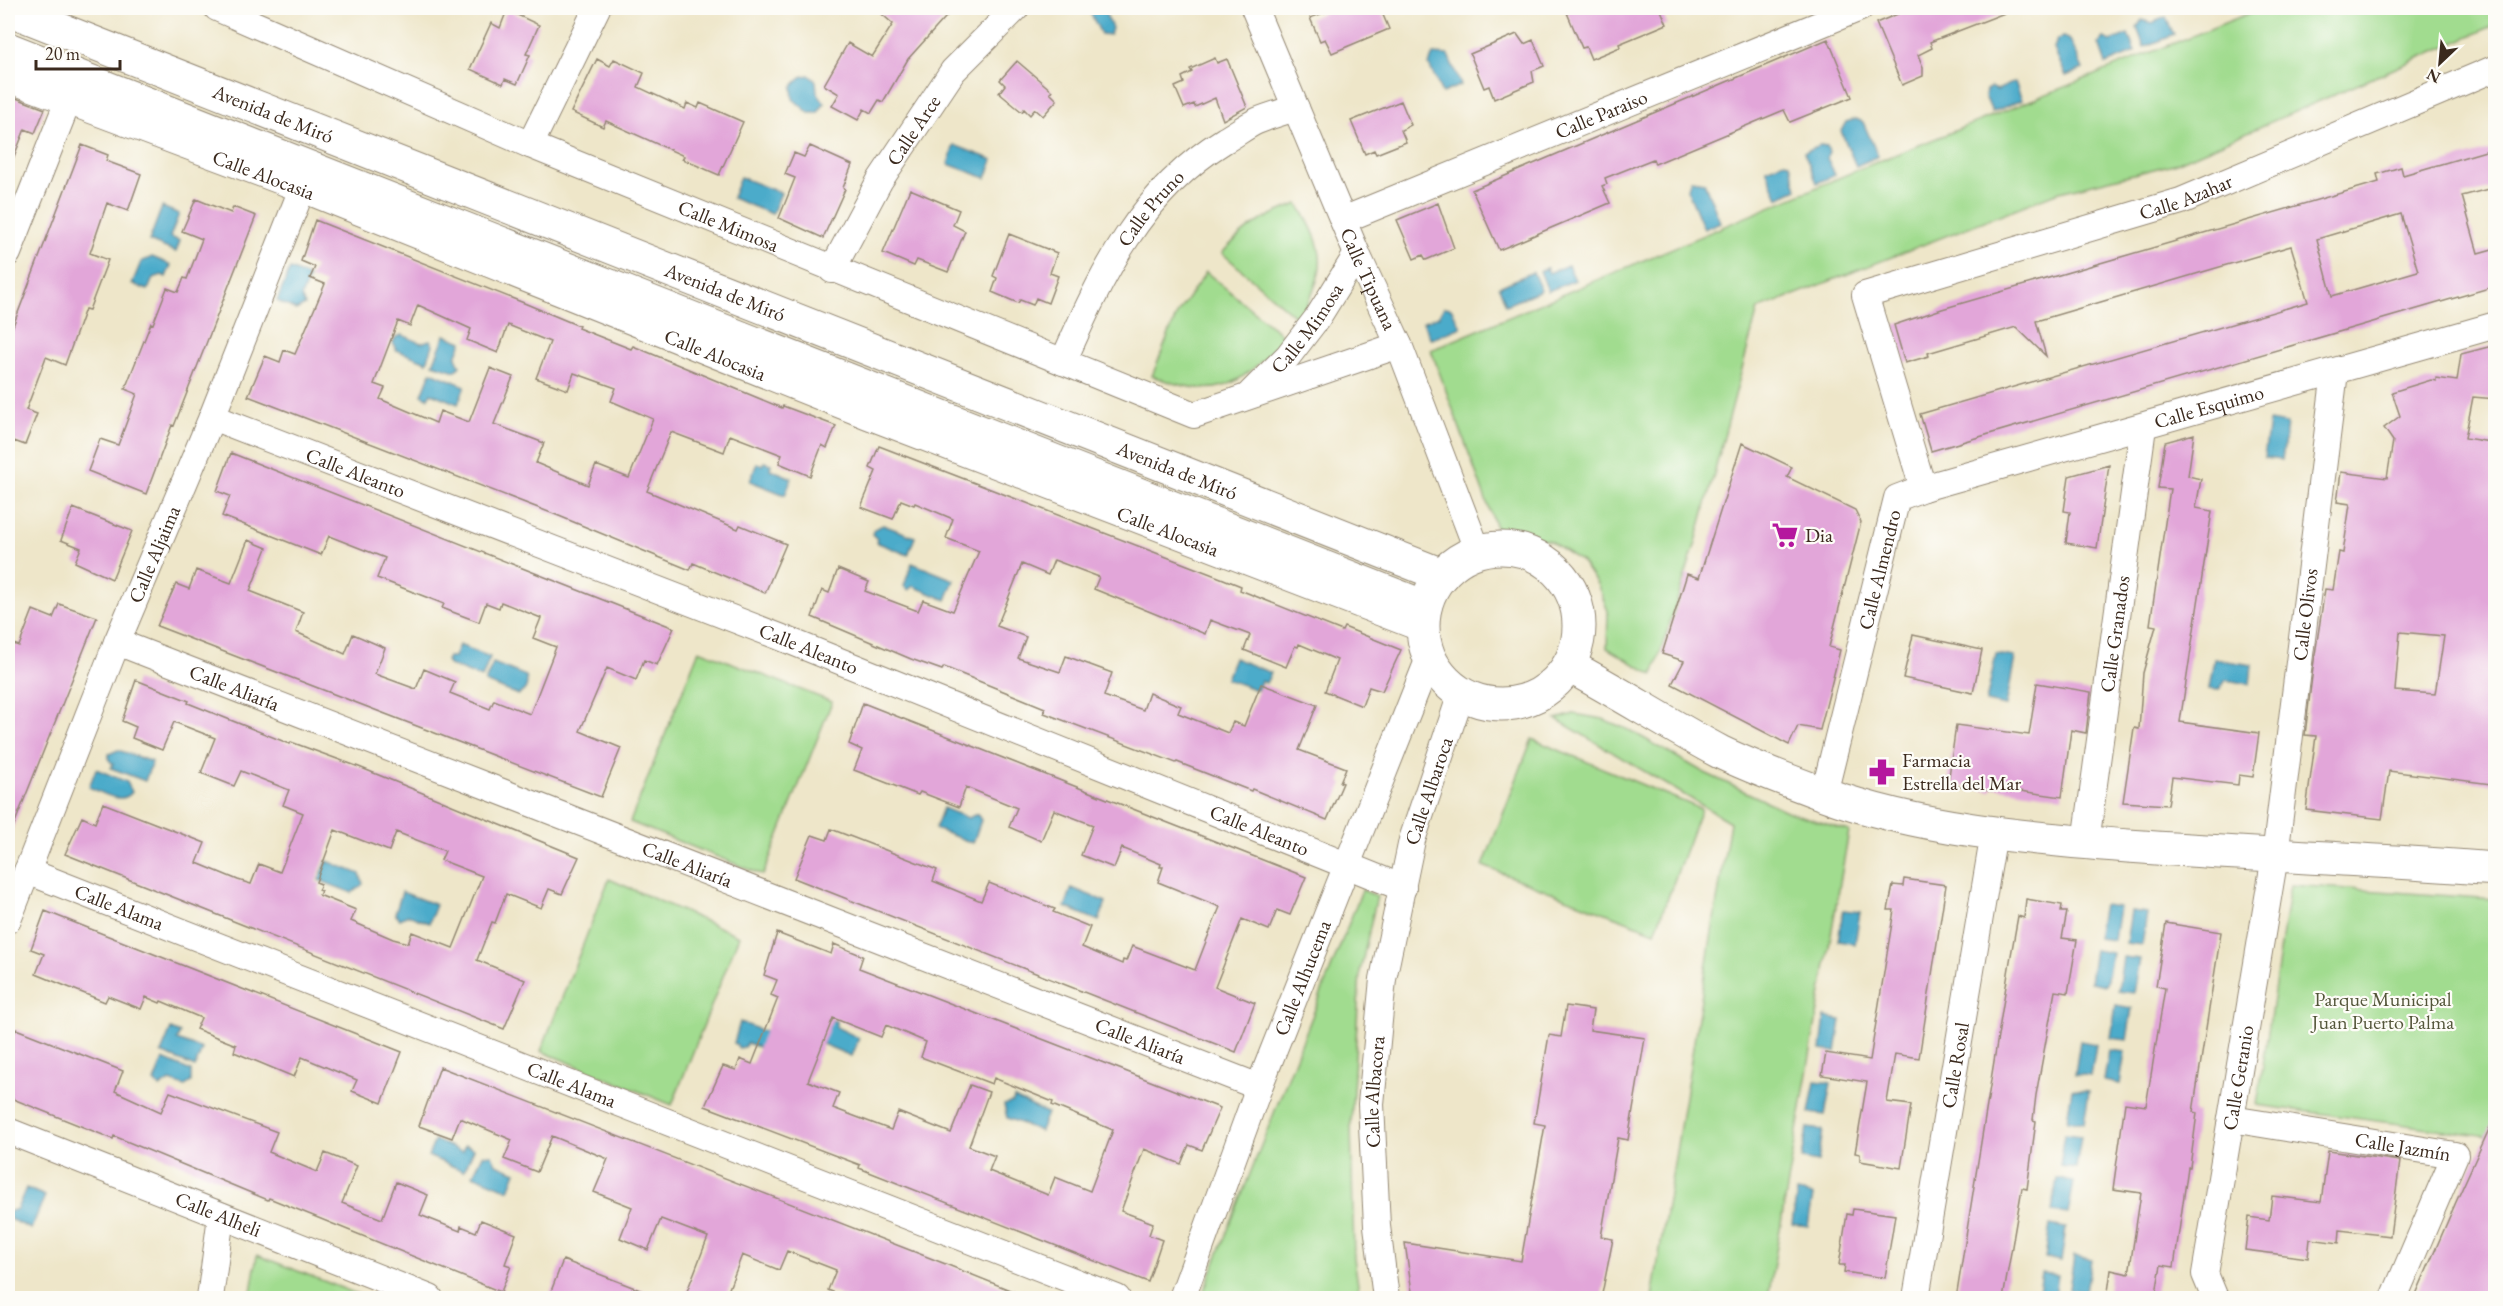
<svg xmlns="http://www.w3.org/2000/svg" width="2503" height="1306" viewBox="0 0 2503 1306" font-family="'EB Garamond',serif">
	<rect width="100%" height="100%" fill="#fdfcf7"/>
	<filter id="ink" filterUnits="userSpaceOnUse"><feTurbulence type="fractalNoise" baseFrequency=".0167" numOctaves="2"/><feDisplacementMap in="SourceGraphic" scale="12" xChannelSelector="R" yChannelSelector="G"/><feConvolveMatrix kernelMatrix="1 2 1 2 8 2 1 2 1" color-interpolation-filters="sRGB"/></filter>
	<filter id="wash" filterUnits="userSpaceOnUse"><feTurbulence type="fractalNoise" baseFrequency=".008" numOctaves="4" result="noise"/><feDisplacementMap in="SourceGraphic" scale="24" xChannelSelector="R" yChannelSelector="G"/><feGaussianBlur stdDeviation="1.35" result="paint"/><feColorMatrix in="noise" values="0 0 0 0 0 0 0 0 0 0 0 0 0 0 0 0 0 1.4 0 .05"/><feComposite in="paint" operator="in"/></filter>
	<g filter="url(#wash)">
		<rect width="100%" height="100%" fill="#eee6c9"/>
		<path fill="#a1dc8f" stroke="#6e8356" stroke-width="1.5" d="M2262,8H2495V25L2174,164L2056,193L1758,309L1696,542L1653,675L1607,648L1608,611L1597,584L1582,562L1550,541L1497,530L1431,350L1867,166Z
			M1298,204C1329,255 1326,268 1299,320L1222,253C1246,227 1265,216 1298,204Z
			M1206,272L1286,338C1235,387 1223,402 1152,376L1177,314Z
			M699,650L832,702L763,875L630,822Z
			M1574,714L1603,719L1631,731L1705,773L1789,812L1849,831L1768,1298H1652L1730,822L1556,719Z
			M1532,739L1701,809L1655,932L1483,866Z
			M609,879L739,936L672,1105L541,1051Z
			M2290,885L2495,899V1137L2257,1105Z
			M1362,890L1377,896L1360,972L1351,1125L1354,1258L1360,1298H1201Z
			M257,1255L367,1298H250Z"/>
		<path fill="#4babca" stroke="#436a74" stroke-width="1.5" d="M1088,8H1103L1112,28L1110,35L1101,34Z
			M2166,17L2174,35L2144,47L2137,27L2142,20L2152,23Z
			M2128,34L2135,52L2106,64L2099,44L2104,38L2111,41Z
			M2063,37L2070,40L2083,69L2066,76L2054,49L2057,39Z
			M1433,54L1448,55L1461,85L1442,93L1429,65Z
			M809,75L816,81L817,92L824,103L818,113H809L793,99L792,87L801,77Z
			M2015,82L2022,100L1992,112L1985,96L1986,90L1991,87L1997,90Z
			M1856,119L1863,122L1878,156L1856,166L1841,131L1846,122Z
			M954,145L993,160L986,178L948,164Z
			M1820,145L1827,146L1829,152L1827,158L1835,175L1817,183L1804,152Z
			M1784,162L1790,163L1797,189L1778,198L1766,169Z
			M740,177L781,193L772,214L732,198Z
			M1691,180L1704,182L1720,222L1704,229L1687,189Z
			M162,207L179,214L170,237L180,241L176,252L149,241Z
			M152,257L171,265L166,277L162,275L153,278L148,290L132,284L141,262Z
			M1568,265L1575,280L1548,291L1540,271L1547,268L1549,273Z
			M290,269L309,277L301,297L305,305L296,310L277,301Z
			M1533,272L1541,290L1506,305L1499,287Z
			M1444,307L1451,308L1461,327L1431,339L1423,322L1439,316Z
			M402,335L421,343L430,340L433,345L427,362L396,350L393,343L396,337Z
			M445,335L462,342L456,357L460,366L455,371L433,364Z
			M431,372L465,386L458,404L431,393L428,398L422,395Z
			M2269,421L2287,424L2282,460L2264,458Z
			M764,462L771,464L770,469L792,478L785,495L750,481L757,463L762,465Z
			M883,525L915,537L908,555L876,542L877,539L872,534L874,529Z
			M912,563L954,580L946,600L913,586L908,590L904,586Z
			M459,645L490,657L482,678L449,665L446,661L448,657H454Z
			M1996,654L2015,657L2006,706L1986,702Z
			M1234,658L1271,673L1266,683L1261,681L1257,690L1226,679Z
			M2214,659L2252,665L2250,684L2226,680L2219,690L2209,689Z
			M493,663L526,676C528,685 527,690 518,695L485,682Z
			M118,750L152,762L145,781L111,768L113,764L109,760V754Z
			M96,769L127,782L132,792C122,806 101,792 89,787Z
			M943,808L968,818L977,814L981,820L973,843L935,829Z
			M327,861L360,874L363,884L352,893L319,880Z
			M1072,888L1106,902L1099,921L1065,907Z
			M402,892L436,905L429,923L408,915L400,919L395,914Z
			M2103,905L2119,907L2114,940L2097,938Z
			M1843,910L1860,912L1855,944L1838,941Z
			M2131,911L2147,913L2142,945L2126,943Z
			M2095,950L2112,953L2106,985L2090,982Z
			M2123,957L2140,959L2134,993L2118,991Z
			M2116,1005L2132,1008L2127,1040L2111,1038Z
			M1825,1017L1841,1020L1836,1052L1821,1050Z
			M829,1020L836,1021V1027L859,1038L851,1056L818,1042Z
			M740,1022L773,1035L767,1050L747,1043L744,1047L739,1048L734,1043Z
			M171,1029L180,1033L177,1040L202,1049L195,1067L161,1053Z
			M2080,1041L2096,1044L2091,1076L2075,1074Z
			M2109,1050L2125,1052L2120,1084L2104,1081Z
			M163,1059L191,1071V1082L185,1086L170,1081L160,1087L154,1082Z
			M1815,1081L1831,1083L1825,1115L1809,1113Z
			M2072,1089L2089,1091L2084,1123L2067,1120Z
			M1014,1098L1047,1113L1040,1131L1007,1118L1004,1105L1013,1102Z
			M1807,1128L1823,1130L1818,1162L1802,1159Z
			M2065,1134L2081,1136L2076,1168L2060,1166Z
			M435,1140L462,1152L465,1145L474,1149L464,1171L428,1156Z
			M483,1155H492L496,1164L516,1172L509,1190L473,1175Z
			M2057,1179L2074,1182L2068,1214L2052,1212Z
			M26,1188L45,1196L31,1229L10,1219L9,1212L17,1209Z
			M1797,1192L1813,1195L1808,1226L1792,1224Z
			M2050,1225L2066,1228L2061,1261L2045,1258Z
			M2074,1256L2091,1259L2086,1292L2069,1289Z
			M2042,1273L2058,1275L2055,1298H2038Z"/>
		<g id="blocks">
			<path fill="#e2a6d9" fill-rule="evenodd" d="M875,8H954L908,59L883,102L879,100L871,113L864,109L858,120L832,106L839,94L824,85L848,43L872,57L893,24Z
				M1336,8H1380L1389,29L1332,53L1325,39L1320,41L1310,18Z
				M1565,8H1660L1667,24L1619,44L1620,47L1591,59L1586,47L1582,48Z
				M1912,8H2014L2015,9L1930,42L1932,48L1918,55L1923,67V76L1902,85L1876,23Z
				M507,10L539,25L526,54L530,55L517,84L505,79L503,84L470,69L491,23L500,28Z
				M1517,34L1524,44L1533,40L1544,66L1532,71L1534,82L1494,99L1489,86L1484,88L1470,54Z
				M1828,39L1852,97L1790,122L1784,110L1655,164L1653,159L1605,178L1607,184L1602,186L1610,203L1499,250L1472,190Z
				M1215,58L1217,63L1227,59L1247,107L1223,120L1215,98L1195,107L1194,104L1184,108L1175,87L1184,83L1182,77L1192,72L1190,69Z
				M597,59L610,66L614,59L644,73L638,87L685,109L687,103L698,108L700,103L743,122L719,175L682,159L684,156L606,121L603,127L571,112Z
				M1017,61L1052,91L1050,93L1057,100L1043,116L1035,109L1030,115L1024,109L1022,112L999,93L1005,85L1000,80Z
				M8,95L45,109L35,133L25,129L9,169H8Z
				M1401,101L1411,125L1401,130L1406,142L1376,154L1374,150L1365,154L1351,121Z
				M82,145L108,155L106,161L141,174L128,211L107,203L90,253L108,260L89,310L85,309L65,365L46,357L26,410L37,414L25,445L14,441L10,453H8V339Z
				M810,146L852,165L843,188L845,189L823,238L779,218L795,178L785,174L794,153L804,157Z
				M2496,148V187L2462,196L2478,253L2496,248V286L1931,451L1920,414L2308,302L2291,246L2036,321L2046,356L2016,327L1928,353L1929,356L1905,363L1894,325L1942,309L2379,182L2377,174L2401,167L2403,175ZM2401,214L2418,271L2332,296L2317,239Z
				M910,189L959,210L953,225L965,231L948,272L917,260L914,266L883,253Z
				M196,199L231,213L233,207L256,216L174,426L172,425L146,494L88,471L100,439L118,445L137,394L125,389L151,323L153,324L167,288L178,292L184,278L187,279L202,239L182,231Z
				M1438,203L1454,248L1426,260L1423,255L1414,259L1397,220Z
				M315,220L524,303L579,326L578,328L631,349L633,346L782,408L783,406L836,426L827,448L822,445L810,476L779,463L782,455L730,435L724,452L671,432L647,491L738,529L740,525L786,544L765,593L693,563L690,570L559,516L248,396L265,356L280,362L284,350L295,354L325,284L310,278L315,267L301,261ZM418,305L471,329L467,340L498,353L508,325L550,342L536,378L568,390L574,373L616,388L611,401L653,419L629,478L596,465L588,485L536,463L544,443L494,424L513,377L490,368L469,422L440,411L436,423L380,399L385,388L374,384L398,321L410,326Z
				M1009,234L1057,253L1050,273L1058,276L1048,303L1036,298L1033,305L1020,300L1018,303L992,292L997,278L993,276Z
				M2496,345V399L2473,397L2465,438L2496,443V753L2491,784L2389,771L2382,819L2306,810L2316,736L2305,735L2313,668L2325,589L2333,590L2339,552L2343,553L2350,504L2337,502L2341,472L2387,478L2393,441L2384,428L2400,416L2392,392L2431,380L2436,381V378L2457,381L2461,354ZM2400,632L2444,636L2435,694L2395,691Z
				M2194,434L2188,476L2201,479L2196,508L2212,511L2180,722L2259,733L2253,777L2239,775L2238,785L2172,777L2168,805L2123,802L2134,728L2139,729L2143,673L2156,626L2150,625L2170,489L2158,488L2165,442Z
				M1742,443L1792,467L1787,477L1855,510L1861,522L1829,647L1840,650L1820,730L1798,726L1789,745L1672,684L1684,661L1662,654L1687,574L1699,578Z
				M879,446L1221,578L1241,586L1240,590L1342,631L1344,627L1401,650L1382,691L1369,687L1362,706L1325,691L1337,660L1299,644L1298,647L1295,646L1286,667L1244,650L1250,635L1210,620L1205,634L1094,589L1099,577L1054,560L1048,575L1022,564L997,626L1026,637L1018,658L1060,672L1066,656L1112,673L1104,696L1143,710L1149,693L1181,706L1178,713L1228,733L1233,722L1244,726L1261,684L1317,705L1299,750L1346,768L1340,782L1343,783L1327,820L1252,789L1251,791L1177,762L1176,763L1044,713L1045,708L944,667L942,670L911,659L812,617L822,590L829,593L838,569L869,582L865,591L918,611L923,600L953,611L979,551L946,538L953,519L915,503L914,505L901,500L893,519L861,507L876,471L870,468Z
				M231,453L674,628L657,665L644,660L636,680L607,668L580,731L621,748L601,797L157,626L176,584L189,589L196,570L231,583L248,540L267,548L250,591L303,612L296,632L345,654L353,634L385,648L375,674L416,689L424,669L455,682L450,693L490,709L494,700L530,714L556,647L533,638L541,618L501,602L499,608L486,603L479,622L442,608L444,604L377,578L385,558L329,536L321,555L222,516L230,496L217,491Z
				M2109,465L2097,548L2066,543L2070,512L2064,511L2069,476Z
				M73,508L132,531L112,579L75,562L81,548L61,540Z
				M59,604L97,617L8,840V642L19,646L33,610L53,618Z
				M1913,635L1982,650L1973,693L1903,678Z
				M136,680L189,701L188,703L290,744L291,742L359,767L579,857L562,894L549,889L541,908L506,894L495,923L492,922L477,960L525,980L504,1029L65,854L82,817L95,823L103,803L205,843L197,863L238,880L251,884L259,864L280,872L303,813L283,805L289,790L241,771L234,786L201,773L215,738L174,722L162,750L132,738L136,727L122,721ZM335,830L389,851L396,832L445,851L441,860L482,876L453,948L412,932L408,943L393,939L351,921L356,910L319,895L321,891L318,890L321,884L316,882Z
				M2037,683L2091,692L2086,733L2071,730L2062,797L1992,787V791L1948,784L1956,725L2029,735Z
				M863,703L1306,877L1290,915L1277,910L1269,930L1242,919L1215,987L1255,1003L1236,1052L794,878L812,835L827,840L831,829L937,870L933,881L981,901L989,883L1055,909L1053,912L1090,927L1082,947L1122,964L1123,960L1126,961L1132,946L1195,970L1207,939L1220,907L1158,882L1163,867H1160L1161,864L1122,848L1114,868L1081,855L1093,825L1054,810L1041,841L1009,827L1017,808L966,787L959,807L920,792L918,795L854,770L862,750L849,744Z
				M1904,879L1946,885L1919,1058L1895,1054L1887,1102L1911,1105L1901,1168L1860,1161V1154L1855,1153L1867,1082L1822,1075L1826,1053L1870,1060L1894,910H1888L1893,885L1903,886Z
				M2026,899L2062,905L2061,912H2067L2062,938L2077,940L2068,993L2055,991L2036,1095L2033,1120L2036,1121L2027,1189L2022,1188L2003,1299H1956L2010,961L2018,916L2024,918Z
				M45,911L402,1052L382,1103L352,1091L357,1080L302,1057L294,1077L234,1052L236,1045L196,1029L201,1018L161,1001L160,1003L146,997L141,1009L108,996L105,1002L36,974L44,954L31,949Z
				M2166,923L2221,932L2193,1112L2197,1113L2190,1167H2188L2174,1267L2161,1265L2155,1299H2107L2111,1270L2129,1274L2141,1193L2113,1189L2125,1103L2146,1106L2165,988L2156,986Z
				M777,933L831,954L834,944L863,956L859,968L1220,1108L1202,1150L1189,1145L1181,1164L1144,1149L1121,1211L1153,1223L1149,1235L1162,1240L1148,1282L859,1168L860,1165L705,1106L723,1066L736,1070L740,1059L752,1064L778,998L771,995L777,980L764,975ZM833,1018L881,1037L886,1025L926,1042L921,1057L992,1084L994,1078L1053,1102L1052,1105L1113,1130L1090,1191L1055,1177L1048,1195L989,1171L995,1156L969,1146L989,1092L970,1085L951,1133L898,1112L891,1130L833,1108L839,1093L808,1081Z
				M1566,1006L1593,1010L1590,1030L1645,1038L1628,1140L1618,1138L1601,1237L1613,1239L1601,1299H1413L1405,1243L1521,1261L1545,1125L1534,1123L1549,1035L1561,1037Z
				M16,1029L123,1071L115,1091L161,1112L170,1092L277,1132L269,1152L317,1172L325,1153L357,1166L342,1203L382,1219L396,1182L428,1195L420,1215L460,1231L461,1226L476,1232L481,1220L516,1234L505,1264L511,1266L501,1292L269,1198L268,1200L114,1136L113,1139L8,1097V1050Z
				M440,1067L943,1263L1025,1296V1299H849L828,1290L836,1270L787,1251L779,1270L742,1255L725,1299H684L708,1237L661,1219L648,1250L620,1238L632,1207L594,1192L608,1159L552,1136L537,1172L504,1159L512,1140L460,1118L452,1138L419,1126Z
				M2496,1114V1299H2414L2456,1202Z
				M2328,1151L2400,1161L2390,1236L2340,1230L2339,1243L2310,1239L2308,1258L2245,1250L2249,1217L2269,1220L2272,1196L2321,1202Z
				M1853,1209L1895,1215L1885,1278L1844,1272L1845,1265H1839L1847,1214L1852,1215Z
				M563,1260L658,1297L657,1299H548Z"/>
		</g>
	</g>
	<g filter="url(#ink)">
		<use href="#blocks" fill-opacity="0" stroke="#948874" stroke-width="1.5"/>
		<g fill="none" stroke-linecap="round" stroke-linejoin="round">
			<g stroke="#948874" stroke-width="28">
				<g id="street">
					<path id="s1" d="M217,8L530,145L1194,415L1399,345"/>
					<path id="s2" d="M1254,8L1357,254L1399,345L1478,552"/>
					<path id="s3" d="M8,79L302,189L868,416L1423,629"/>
					<path d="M530,145L597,8"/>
					<path id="s4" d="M1343,220L1860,8"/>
					<path d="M8,253L68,101"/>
					<path id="s5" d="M832,270L880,180L953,71L1016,8"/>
					<path id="s6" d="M1063,362C1102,274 1140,192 1225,140C1236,134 1246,126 1257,121C1269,116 1283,112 1296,108"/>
					<path id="s7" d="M1251,393L1288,356L1318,317L1357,254"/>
					<path id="s8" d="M212,417L780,637L1403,888"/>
					<path id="s9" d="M1923,488L1865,295L2181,201L2496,68"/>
					<path id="s10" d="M117,642L1259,1087"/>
					<path id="s11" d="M1824,794L1897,498L1923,488L2496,325"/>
					<path id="s12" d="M2086,842L2143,427"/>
					<path id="s13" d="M27,871L1117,1298"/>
					<path id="s14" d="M8,920L117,642L212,417L302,189"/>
					<path id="s15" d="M2231,1119L2455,1155L2394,1298"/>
					<path id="s16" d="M8,1131L430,1298"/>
					<path d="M210,1298L221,1216"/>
					<path id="s17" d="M1182,1298L1259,1087L1429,658"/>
					<path id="s18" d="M1386,1298L1377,1226L1371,1104L1383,979L1412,840L1461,694"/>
					<path id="s19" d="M1916,1298L1994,833"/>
					<path id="s20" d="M2215,1298L2205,1274L2275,856L2335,372"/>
				</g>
			</g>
			<g stroke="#948874" stroke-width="35">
				<g id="secondary">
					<path id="s21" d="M8,9L1442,575"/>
					<path d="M8,49L1425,607"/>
					<circle cx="1501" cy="626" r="78"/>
					<path d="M1569,666C1620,693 1669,725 1720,752C1753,768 1789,781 1824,794C1920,829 2026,838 2128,846C2251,855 2373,859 2496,869"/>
				</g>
			</g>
			<use href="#street" stroke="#fff" stroke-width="26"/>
			<use href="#secondary" stroke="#fff" stroke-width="33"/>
		</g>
	</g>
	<defs>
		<g id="supermarket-bare" transform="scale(2.07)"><path d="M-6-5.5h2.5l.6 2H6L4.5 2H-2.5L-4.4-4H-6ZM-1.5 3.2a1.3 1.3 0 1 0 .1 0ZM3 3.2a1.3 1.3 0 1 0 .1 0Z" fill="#b5179e" stroke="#fdfcf7" stroke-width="2.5" paint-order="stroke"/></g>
		<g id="pharmacy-bare" transform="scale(2.07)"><path d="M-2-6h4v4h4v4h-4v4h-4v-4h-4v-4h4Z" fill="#b5179e" stroke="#fdfcf7" stroke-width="2.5" paint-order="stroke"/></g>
	</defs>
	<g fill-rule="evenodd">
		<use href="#supermarket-bare" x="1785" y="535"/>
		<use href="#pharmacy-bare" x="1882" y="772"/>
	</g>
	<g text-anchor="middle" stroke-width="4.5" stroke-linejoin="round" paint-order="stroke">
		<g font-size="20" fill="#3b2a1e" stroke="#fdfcf7">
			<text dy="7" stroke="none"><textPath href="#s21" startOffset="285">Avenida de Miró</textPath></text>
			<text dy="7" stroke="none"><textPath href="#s4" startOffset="279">Calle Paraiso</textPath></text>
			<text dy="7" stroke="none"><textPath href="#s5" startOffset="162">Calle Arce</textPath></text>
			<text dy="7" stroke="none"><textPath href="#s3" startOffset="273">Calle Alocasia</textPath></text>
			<text dy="7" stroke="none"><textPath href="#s9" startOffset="537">Calle Azahar</textPath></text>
			<text dy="7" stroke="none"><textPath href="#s6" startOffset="178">Calle Pruno</textPath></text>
			<text dy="7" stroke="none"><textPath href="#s1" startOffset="556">Calle Mimosa</textPath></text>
			<text dy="7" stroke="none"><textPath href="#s2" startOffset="294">Calle Tipuana</textPath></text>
			<text dy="7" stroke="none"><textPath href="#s21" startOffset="771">Avenida de Miró</textPath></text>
			<text dy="7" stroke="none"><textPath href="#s7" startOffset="86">Calle Mimosa</textPath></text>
			<text dy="7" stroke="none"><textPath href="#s3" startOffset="759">Calle Alocasia</textPath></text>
			<text dy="7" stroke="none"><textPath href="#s11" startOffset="630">Calle Esquimo</textPath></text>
			<text dy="7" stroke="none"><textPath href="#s21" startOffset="1257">Avenida de Miró</textPath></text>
			<text dy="7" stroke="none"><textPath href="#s8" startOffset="154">Calle Aleanto</textPath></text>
			<text dy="7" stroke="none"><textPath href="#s3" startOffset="1245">Calle Alocasia</textPath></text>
			<text dy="7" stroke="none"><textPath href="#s14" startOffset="394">Calle Aljaima</textPath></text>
			<text dy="7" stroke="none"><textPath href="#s11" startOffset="231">Calle Almendro</textPath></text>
			<text dy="7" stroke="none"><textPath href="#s20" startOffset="693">Calle Olivos</textPath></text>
			<text dy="7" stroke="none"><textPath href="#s12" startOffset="210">Calle Granados</textPath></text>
			<text dy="7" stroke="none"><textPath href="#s8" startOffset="640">Calle Aleanto</textPath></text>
			<text dy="7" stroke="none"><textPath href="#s10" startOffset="126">Calle Aliaría</textPath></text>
			<text dy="7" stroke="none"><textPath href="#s18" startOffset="514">Calle Albaroca</textPath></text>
			<text dy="7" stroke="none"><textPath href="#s8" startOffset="1126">Calle Aleanto</textPath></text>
			<text dy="7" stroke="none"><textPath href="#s10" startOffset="612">Calle Aliaría</textPath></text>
			<text dy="7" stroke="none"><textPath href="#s13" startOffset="99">Calle Alama</textPath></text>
			<text dy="7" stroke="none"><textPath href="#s17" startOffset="342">Calle Alhucema</textPath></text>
			<text dy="7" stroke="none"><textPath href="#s10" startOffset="1098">Calle Aliaría</textPath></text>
			<text dy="7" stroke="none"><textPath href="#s19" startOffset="236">Calle Rosal</textPath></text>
			<text dy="7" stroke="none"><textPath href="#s20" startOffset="225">Calle Geranio</textPath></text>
			<text dy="7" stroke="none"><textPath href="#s13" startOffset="585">Calle Alama</textPath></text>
			<text dy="7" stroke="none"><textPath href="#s18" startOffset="207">Calle Albacora</textPath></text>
			<text dy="7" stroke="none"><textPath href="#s15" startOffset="174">Calle Jazmín</textPath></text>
			<text dy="7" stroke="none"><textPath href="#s16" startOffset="226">Calle Alheli</textPath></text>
		</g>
		<g font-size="20" fill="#3b2a1e" stroke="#fdfcf7" text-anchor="start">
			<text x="1805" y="542">Dia</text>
			<text x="1902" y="767">Farmacia<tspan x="1902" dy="23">Estrella del Mar</tspan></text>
		</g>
		<g font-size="20" fill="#54563a" stroke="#fdfcf7">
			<text x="2383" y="1006">Parque Municipal<tspan x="2383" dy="23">Juan Puerto Palma</tspan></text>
		</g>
	</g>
	<rect width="2503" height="1306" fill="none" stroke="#fdfcf7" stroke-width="30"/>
	<g transform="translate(2440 63) rotate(206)" stroke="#fdfcf7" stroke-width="4.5" paint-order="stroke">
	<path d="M0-4.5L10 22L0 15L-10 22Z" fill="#3b2a1e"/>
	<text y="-9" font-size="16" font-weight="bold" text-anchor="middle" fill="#3b2a1e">N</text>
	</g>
	<path d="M36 60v9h84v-9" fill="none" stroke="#3b2a1e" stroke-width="3"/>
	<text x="45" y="60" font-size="18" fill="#3b2a1e" stroke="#fdfcf7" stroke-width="4.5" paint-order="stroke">20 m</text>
</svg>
